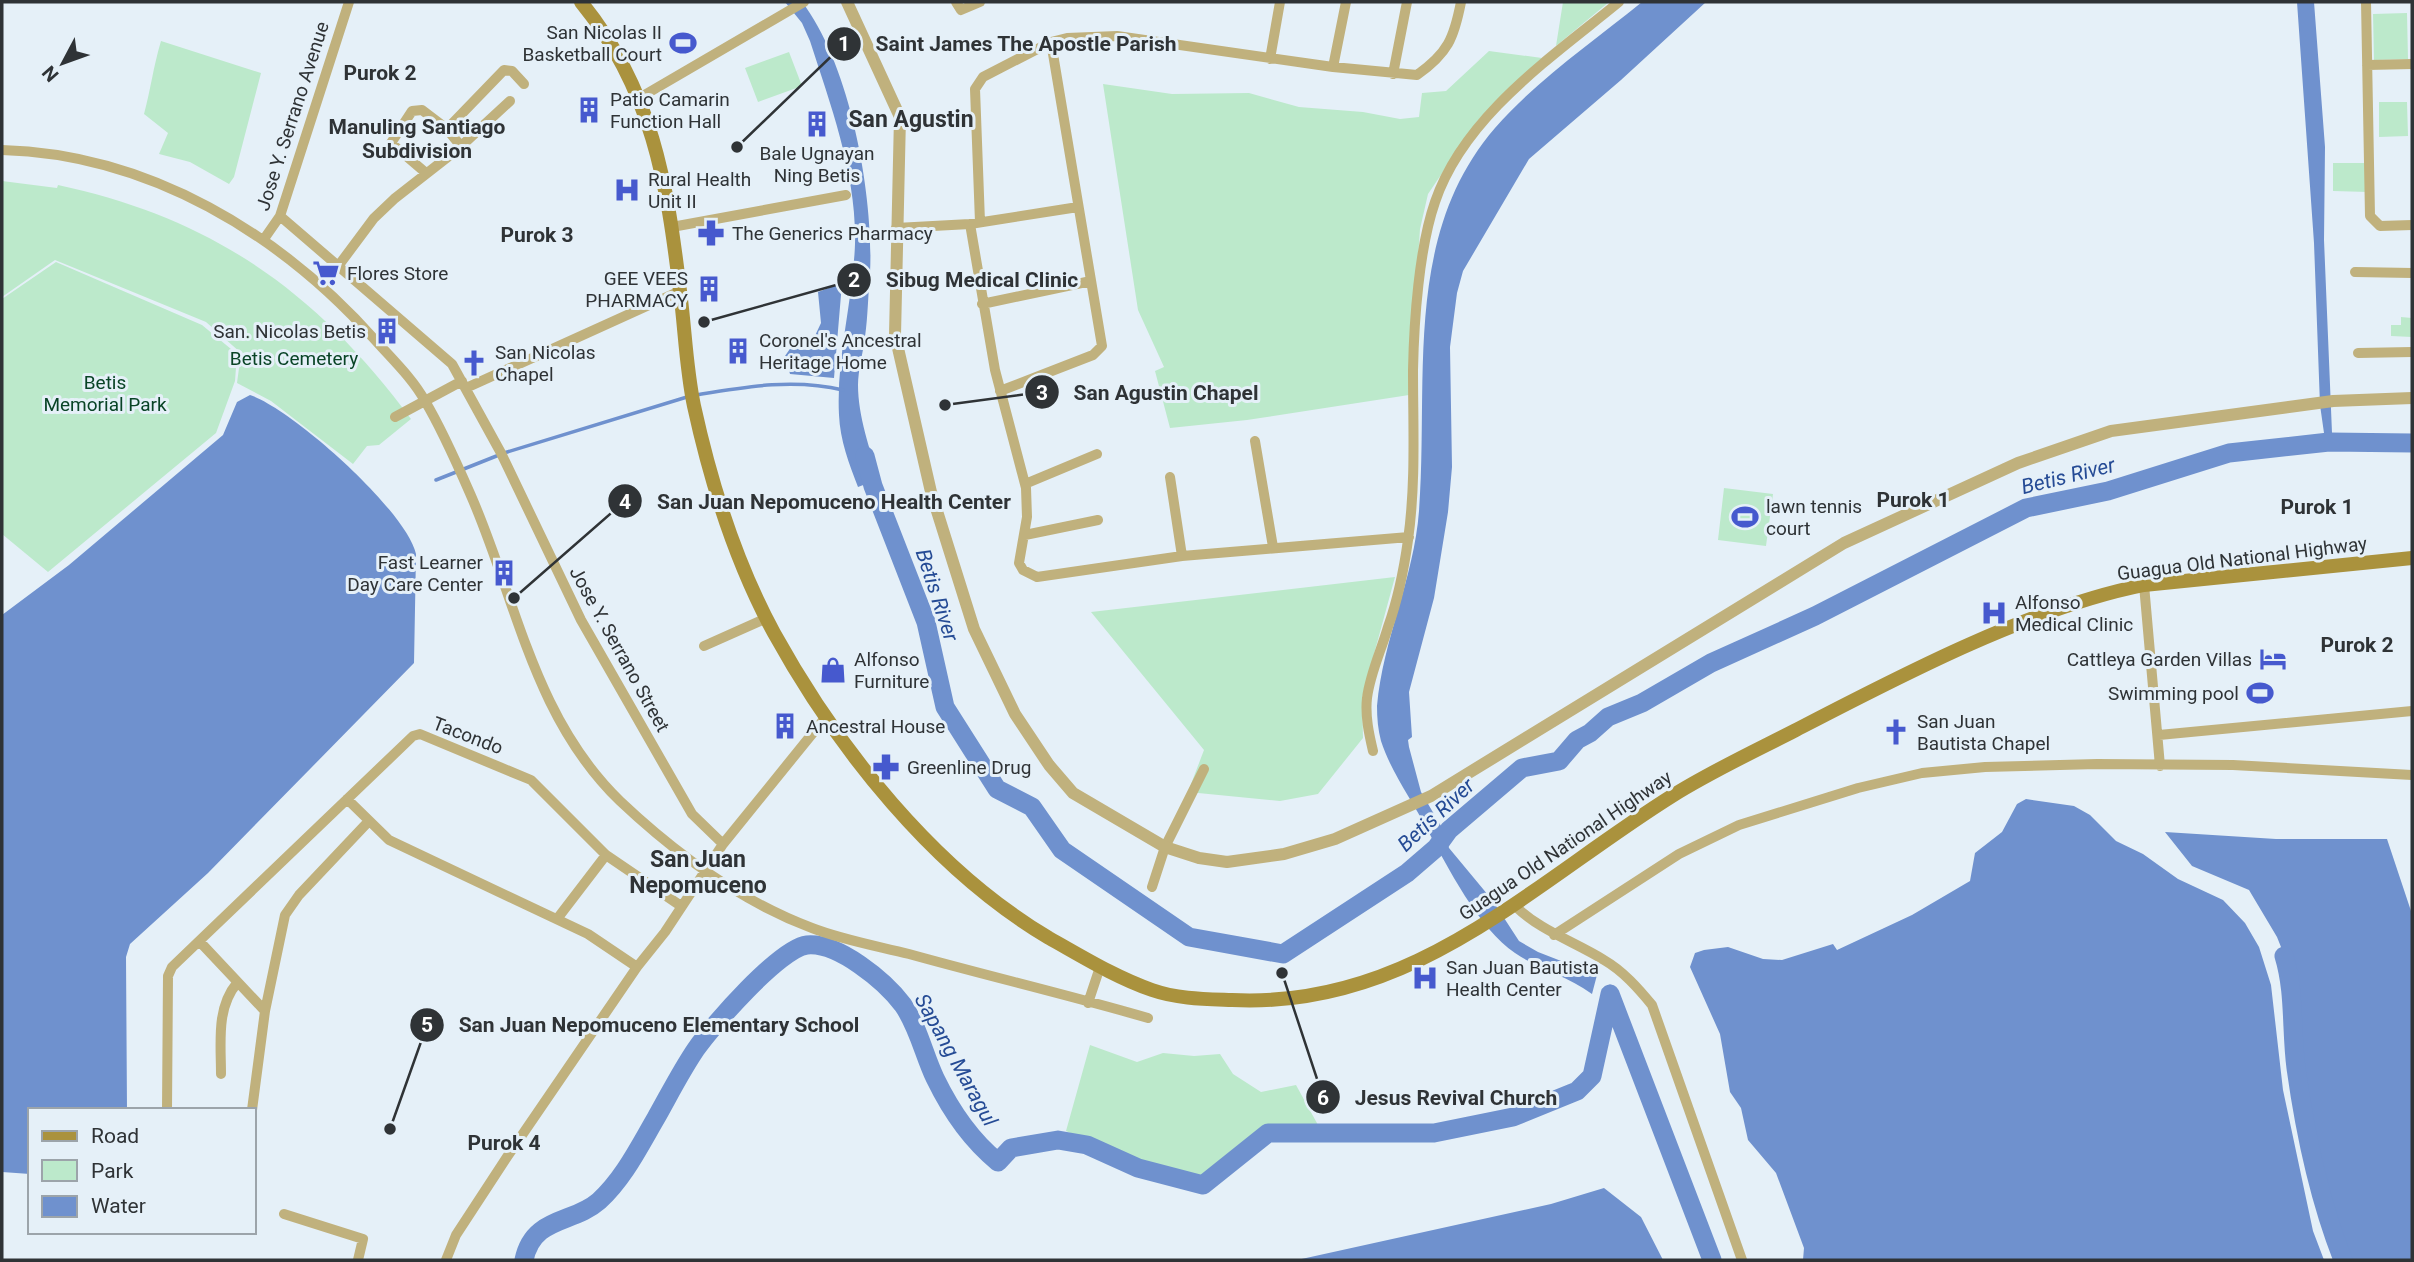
<svg xmlns="http://www.w3.org/2000/svg" width="2414" height="1262" viewBox="0 0 2414 1262" font-family="Roboto,sans-serif">
	<rect width="100%" height="100%" fill="#e5f0f8"/>
	<path fill="#bce9cb" d="M1563,2H1609L1556,46Z
		M2407,13L2408,59L2374,60L2373,14Z
		M161,41L261,73L234,177L229,184L190,162L159,154L168,133L144,114C151,88 153,68 161,41Z
		M1489,51L1542,58L1478,120L1428,194L1420,229L1409,395L1247,420L1170,428L1155,371L1164,367L1138,310L1103,84L1172,94L1249,93L1299,107L1363,112L1400,119L1419,117L1422,93L1446,91Z
		M789,52L802,86L758,102L745,68Z
		M2379,102H2407L2408,136L2379,137Z
		M2333,163H2368V192L2333,191Z
		M2,181L57,188L58,185C213,218 317,292 411,419L379,445L367,446L353,464L271,401L237,383L241,353L206,322L55,260L2,297Z
		M56,262L202,325L237,354L235,381L216,433L48,572L2,534V299Z
		M2401,317L2412,318V337L2391,336V325H2401Z
		M1724,488L1773,494L1766,546L1718,540Z
		M1395,577L1362,698L1363,738L1318,794L1280,801L1188,792L1204,750L1091,612Z
		M1090,1045L1137,1062L1163,1053L1194,1056L1220,1054L1233,1074L1261,1092L1296,1085L1318,1125L1267,1131L1202,1181L1140,1164L1066,1131Z"/>
	<path fill="#6f91ce" d="M785,2H802C850,64 874,195 870,273C868,295 868,316 865,337C863,353 858,370 858,385C858,416 870,450 879,479L858,487C849,464 840,440 839,415C836,358 853,301 855,244C857,176 831,106 810,41L802,23Z
		M1642,2H1706L1621,80L1529,159L1463,271L1457,293L1450,347L1452,467L1448,512L1434,598L1409,692L1412,737L1408,740L1409,747L1421,792L1444,831L1449,848L1493,901L1519,941L1538,952L1597,975L1592,994C1566,975 1538,969 1515,953C1479,929 1447,866 1427,829C1412,800 1391,772 1381,741C1378,730 1377,718 1377,706C1383,639 1414,578 1419,511C1429,380 1402,236 1495,128C1538,79 1593,42 1642,2Z
		M2297,2H2314L2325,147L2324,240L2332,433L2329,438L2324,433L2320,405L2314,243Z
		M842,283L834,378L790,374L785,356L796,340H813L821,323L818,292Z
		M250,395C292,409 406,510 416,554L414,663L208,873L130,944L126,957L127,1110H30V1174L2,1172V615L69,565L223,435L237,402Z
		M2026,799L2074,806L2090,815L2116,841L2143,854L2178,879L2223,900L2245,923L2259,947L2271,985L2283,1090L2313,1231L2324,1260H1803L1804,1248L1776,1173L1748,1140L1741,1108L1730,1092L1720,1034L1690,967L1695,953L1704,950L1728,947L1763,959L1782,960L1833,944L1837,950L1912,915L1970,881L1975,853L2002,832L2017,804Z
		M2165,832L2276,839H2387L2412,914V1260H2345L2330,1218L2303,1100L2293,1020V977L2277,937L2249,890L2192,866Z
		M1604,1188L1641,1217L1663,1260H1297L1551,1204Z"/>
	<g fill="none" stroke-linecap="round" stroke-linejoin="round">
		<path stroke="#6f91ce" stroke-width="3.5" d="M695,395C744,387 793,378 843,390
			M504,453L687,397
			M436,480L499,455"/>
		<path stroke="#6f91ce" stroke-width="19" d="M865,456L873,486L926,622L945,707L997,789L1032,807L1062,850L1189,937L1283,954L1407,873L1436,848L1449,830L1522,768L1559,761L1577,740L1590,733L1608,717L1642,703L1711,663L1815,616L2026,508L2108,491L2229,453L2329,442L2412,443
			M2284,956C2295,992 2291,1030 2296,1068C2305,1133 2319,1199 2343,1260
			M1610,994L1712,1260
			M524,1260C533,1216 573,1224 599,1201C624,1178 639,1147 656,1118C669,1095 681,1071 696,1049C712,1026 780,948 807,945C838,942 885,981 903,1005C918,1026 924,1055 935,1078C950,1109 972,1141 998,1162L1011,1148L1058,1140L1087,1145L1138,1168L1203,1185L1268,1133H1434L1513,1117L1577,1091L1592,1076L1610,994"/>
		<path stroke="#c0b17d" stroke-width="10" d="M956,2L961,10L980,2
			M2366,2L2370,216L2380,226L2412,225
			M1270,59L1280,2
			M2367,65L2412,64
			M1333,67L1346,2
			M1393,74L1407,2
			M641,97L804,2
			M447,129L504,70L512,71L524,84
			M2,150C149,154 281,234 376,341C393,360 413,379 425,401C443,431 458,466 472,498C517,602 534,718 620,801C675,853 740,901 812,928C843,940 877,946 909,954C988,976 1069,995 1148,1018
			M426,173L391,143L412,111L422,110L447,129L460,145
			M280,216L452,364L501,453L581,620L692,814L723,844
			M980,222L975,89L983,77L1051,42L1067,38L1117,36L1333,67L1417,75C1448,53 1454,38 1461,2
			M970,224L995,370L1026,488L1027,517L1019,563L1023,570L1037,577L1182,556L1409,537
			M672,227L846,195
			M896,228L970,224L1078,207
			M264,239L280,216L349,2
			M339,265L374,218L394,199L458,149L510,101
			M2355,272L2412,273
			M982,304L1091,281
			M2358,353L2412,352
			M466,388L680,291
			M1000,391L1093,355L1102,346L1051,42
			M395,417L462,381
			M1255,441L1273,547
			M1170,477L1182,556
			M1025,484L1097,454
			M1025,535L1098,520
			M2144,585L2160,766
			M704,646L767,618
			M2159,735L2412,711
			M1373,751C1369,734 1365,716 1367,698C1370,674 1381,651 1388,627C1398,599 1404,569 1408,540C1416,483 1413,427 1413,370C1414,321 1419,248 1435,202C1464,116 1552,57 1619,2
			M347,799L389,840L588,934L637,967
			M1152,887L1165,847L1204,769
			M1515,906C1541,931 1573,941 1604,960C1623,971 1638,988 1652,1005L1742,1260
			M557,919L606,855
			M1554,935L1679,854L1739,825L1858,788L1922,773L1985,767L2097,764L2233,765L2412,775
			M201,943L265,1011
			M1088,1003L1100,967
			M221,1074C221,1043 216,1008 237,983
			M167,1110L168,976L172,967L413,736L420,734L531,780L606,855L681,906
			M252,1110L265,1011L285,915L299,895L368,822
			M284,1214L363,1239L358,1260
			M446,1260L456,1235L507,1157L637,967L665,932L723,844L825,718"/>
		<path stroke="#c0b17d" stroke-width="12" d="M847,2L900,117L895,335L931,492L974,629L1015,714L1049,765L1073,793L1165,847L1199,858L1227,862L1284,854L1335,839L1431,796L1844,543L2018,463L2111,431L2333,401L2412,398"/>
		<path stroke="#aa923d" stroke-width="14" d="M581,2C652,89 667,182 680,291C685,329 686,368 694,406C711,484 736,563 774,633C838,749 934,870 1049,938C1083,957 1115,977 1152,990C1178,999 1205,999 1232,1000C1412,1009 1530,885 1672,796C1710,772 1753,752 1794,731C1898,677 2029,608 2144,585L2412,558"/>
	</g>
	<defs>
		<g id="stadium-bare" transform="scale(2.1)"><path d="M0-5a6.5 5 0 1 0 0 10a6.5 5 0 1 0 0-10ZM-3.5-1.8h7v3.6h-7Z" fill="#4659ce" stroke="#e5f0f8" stroke-width="2.5" paint-order="stroke"/></g>
		<g id="building-bare" transform="scale(2.1)"><path d="M-4-6H4V6H1V3H-1V6H-4ZM-2.5-4.3h1.7v1.8h-1.7ZM.8-4.3h1.7v1.8H.8ZM-2.5-1h1.7V.8h-1.7ZM.8-1h1.7V.8H.8Z" fill="#4659ce" stroke="#e5f0f8" stroke-width="2.5" paint-order="stroke"/></g>
		<g id="hospital-bare" transform="scale(2.1)"><path d="M-5-5h3v3.5h4V-5h3V5h-3V1.5h-4V5h-3Z" fill="#4659ce" stroke="#e5f0f8" stroke-width="2.5" paint-order="stroke"/></g>
		<g id="pharmacy-bare" transform="scale(2.1)"><path d="M-2-6h4v4h4v4h-4v4h-4v-4h-4v-4h4Z" fill="#4659ce" stroke="#e5f0f8" stroke-width="2.5" paint-order="stroke"/></g>
		<g id="supermarket-bare" transform="scale(2.1)"><path d="M-6-5.5h2.5l.6 2H6L4.5 2H-2.5L-4.4-4H-6ZM-1.5 3.2a1.3 1.3 0 1 0 .1 0ZM3 3.2a1.3 1.3 0 1 0 .1 0Z" fill="#4659ce" stroke="#e5f0f8" stroke-width="2.5" paint-order="stroke"/></g>
		<g id="church-bare" transform="scale(2.1)"><path d="M-1.2-6h2.4v3.5h3.3v2.4h-3.3V6h-2.4V-.1h-3.3v-2.4h3.3Z" fill="#4659ce" stroke="#e5f0f8" stroke-width="2.5" paint-order="stroke"/></g>
		<g id="hotel-bare" transform="scale(2.1)"><path d="M-6-4.5h1.5V1H6V5H4.5V3h-9V5H-6ZM-4 0a1.8 1.8 0 1 1 3.6 0ZM.5 0V-2.5h3Q6-2.5 6 0Z" fill="#4659ce" stroke="#e5f0f8" stroke-width="2.5" paint-order="stroke"/></g>
		<g id="shop-bare" transform="scale(2.1)"><path d="M-5-2.5h2.3a2.7 3.5 0 0 1 5.4 0H5L5.5 6h-11ZM-1.5-2.5h3a1.5 2.3 0 0 0-3 0Z" fill="#4659ce" stroke="#e5f0f8" stroke-width="2.5" paint-order="stroke"/></g>
	</defs>
	<g fill-rule="evenodd">
		<use href="#stadium-bare" x="683" y="43"/>
		<use href="#building-bare" x="589" y="110"/>
		<use href="#building-bare" x="817" y="124"/>
		<use href="#hospital-bare" x="627" y="190"/>
		<use href="#pharmacy-bare" x="711" y="233"/>
		<use href="#supermarket-bare" x="326" y="273"/>
		<use href="#building-bare" x="709" y="289"/>
		<use href="#building-bare" x="387" y="331"/>
		<use href="#building-bare" x="738" y="351"/>
		<use href="#church-bare" x="474" y="363"/>
		<use href="#stadium-bare" x="1745" y="517"/>
		<use href="#building-bare" x="504" y="573"/>
		<use href="#hospital-bare" x="1994" y="613"/>
		<use href="#hotel-bare" x="2273" y="659"/>
		<use href="#shop-bare" x="833" y="670"/>
		<use href="#stadium-bare" x="2260" y="693"/>
		<use href="#building-bare" x="785" y="726"/>
		<use href="#church-bare" x="1896" y="732"/>
		<use href="#pharmacy-bare" x="886" y="767"/>
		<use href="#hospital-bare" x="1425" y="978"/>
	</g>
	<g text-anchor="middle" stroke-width="6" stroke-linejoin="round" paint-order="stroke">
		<g font-size="19" fill="#2f3336" stroke="#e5f0f8" text-anchor="start">
			<text x="662" y="39" text-anchor="end">San Nicolas II<tspan x="662" dy="22">Basketball Court</tspan></text>
			<text x="610" y="106">Patio Camarin<tspan x="610" dy="22">Function Hall</tspan></text>
			<text x="817" y="160" text-anchor="middle">Bale Ugnayan<tspan x="817" dy="22">Ning Betis</tspan></text>
			<text x="648" y="186">Rural Health<tspan x="648" dy="22">Unit II</tspan></text>
			<text x="732" y="240">The Generics Pharmacy</text>
			<text x="347" y="280">Flores Store</text>
			<text x="688" y="285" text-anchor="end">GEE VEES<tspan x="688" dy="22">PHARMACY</tspan></text>
			<text x="366" y="338" text-anchor="end">San. Nicolas Betis</text>
			<text x="759" y="347">Coronel's Ancestral<tspan x="759" dy="22">Heritage Home</tspan></text>
			<text x="495" y="359">San Nicolas<tspan x="495" dy="22">Chapel</tspan></text>
			<text x="1766" y="513">lawn tennis<tspan x="1766" dy="22">court</tspan></text>
			<text x="483" y="569" text-anchor="end">Fast Learner<tspan x="483" dy="22">Day Care Center</tspan></text>
			<text x="2015" y="609">Alfonso<tspan x="2015" dy="22">Medical Clinic</tspan></text>
			<text x="854" y="666">Alfonso<tspan x="854" dy="22">Furniture</tspan></text>
			<text x="2252" y="666" text-anchor="end">Cattleya Garden Villas</text>
			<text x="2239" y="700" text-anchor="end">Swimming pool</text>
			<text x="1917" y="728">San Juan<tspan x="1917" dy="22">Bautista Chapel</tspan></text>
			<text x="806" y="733">Ancestral House</text>
			<text x="907" y="774">Greenline Drug</text>
			<text x="1446" y="974">San Juan Bautista<tspan x="1446" dy="22">Health Center</tspan></text>
		</g>
		<g font-size="19" fill="#2f3336" stroke="#e5f0f8">
			<text transform="translate(292 116) rotate(-72)" y="7">Jose Y. Serrano Avenue</text>
			<text transform="translate(2242 558) rotate(-7)" y="7">Guagua Old National Highway</text>
			<text transform="translate(620 649) rotate(61)" y="7">Jose Y. Serrano Street</text>
			<text transform="translate(468 735) rotate(21)" y="7">Tacondo</text>
			<text transform="translate(1565 845) rotate(-34)" y="7">Guagua Old National Highway</text>
		</g>
		<g font-size="19" fill="#094426" stroke="#e5f0f8">
			<text x="294" y="365">Betis Cemetery</text>
			<text x="105" y="389">Betis<tspan x="105" dy="22">Memorial Park</tspan></text>
		</g>
		<g font-size="21" font-weight="bold" fill="#2f3336" stroke="#e5f0f8">
			<text x="380" y="80">Purok 2</text>
			<text x="417" y="134">Manuling Santiago<tspan x="417" dy="24">Subdivision</tspan></text>
			<text x="537" y="242">Purok 3</text>
			<text x="1913" y="507">Purok 1</text>
			<text x="2317" y="514">Purok 1</text>
			<text x="2357" y="652">Purok 2</text>
			<text x="504" y="1150">Purok 4</text>
		</g>
		<g font-size="21" font-style="italic" fill="#254b95" stroke="#e5f0f8">
			<text transform="translate(2068 476) rotate(-14)" y="7">Betis River</text>
			<text transform="translate(937 595) rotate(72)" y="7">Betis River</text>
			<text transform="translate(1436 815) rotate(-43)" y="7">Betis River</text>
			<text transform="translate(956 1060) rotate(61)" y="7">Sapang Maragul</text>
		</g>
		<g font-size="23" font-weight="bold" fill="#2f3336" stroke="#e5f0f8">
			<text x="911" y="127">San Agustin</text>
			<text x="698" y="867">San Juan<tspan x="698" dy="26">Nepomuceno</tspan></text>
		</g>
	</g>
	<path fill="none" stroke="#2f3336" stroke-width="2.5" d="M737 147L844 44M704 322L854 280M945 405L1042 392M514 598L625 501M390 1129L427 1025M1282 973L1323 1097"/>
	<g fill="#2f3336" stroke="#e5f0f8" stroke-width="2.5">
		<circle cx="737" cy="147" r="7"/>
		<circle cx="704" cy="322" r="7"/>
		<circle cx="945" cy="405" r="7"/>
		<circle cx="514" cy="598" r="7"/>
		<circle cx="390" cy="1129" r="7"/>
		<circle cx="1282" cy="973" r="7"/>
		<circle cx="844" cy="44" r="18"/>
		<circle cx="854" cy="280" r="18"/>
		<circle cx="1042" cy="392" r="18"/>
		<circle cx="625" cy="501" r="18"/>
		<circle cx="427" cy="1025" r="18"/>
		<circle cx="1323" cy="1097" r="18"/>
	</g>
	<g font-size="21" text-anchor="middle" font-weight="bold" fill="#fff">
		<text x="844" y="51">1</text>
		<text x="854" y="287">2</text>
		<text x="1042" y="400">3</text>
		<text x="625" y="509">4</text>
		<text x="427" y="1032">5</text>
		<text x="1323" y="1105">6</text>
	</g>
	<g font-size="21" text-anchor="middle" font-weight="bold" fill="#2f3336" stroke="#e5f0f8" stroke-width="6" stroke-linejoin="round" paint-order="stroke">
		<text x="1026" y="51">Saint James The Apostle Parish</text>
		<text x="982" y="287">Sibug Medical Clinic</text>
		<text x="1166" y="400">San Agustin Chapel</text>
		<text x="834" y="509">San Juan Nepomuceno Health Center</text>
		<text x="659" y="1032">San Juan Nepomuceno Elementary School</text>
		<text x="1456" y="1105">Jesus Revival Church</text>
	</g>
	<rect width="2414" height="1262" fill="none" stroke="#2f3336" stroke-width="7"/>
	<rect x="28" y="1108" width="228" height="126" fill="#e5f0f8" stroke="#9ca4aa" stroke-width="2"/>
	<rect x="42" y="1131" width="35" height="10" fill="#aa923d" stroke="#9ca4aa" stroke-width="2"/>
	<text x="91" y="1143" font-size="21" fill="#2f3336">Road</text>
	<rect x="42" y="1160" width="35" height="21" fill="#bce9cb" stroke="#9ca4aa" stroke-width="2"/>
	<text x="91" y="1178" font-size="21" fill="#2f3336">Park</text>
	<rect x="42" y="1196" width="35" height="21" fill="#6f91ce" stroke="#9ca4aa" stroke-width="2"/>
	<text x="91" y="1213" font-size="21" fill="#2f3336">Water</text>
	<g transform="translate(63 63) rotate(229)" stroke="#e5f0f8" stroke-width="5" paint-order="stroke">
	<path d="M0-5L12 26L0 18L-12 26Z" fill="#2f3336"/>
	<text y="-10" font-size="19" font-weight="bold" text-anchor="middle" fill="#2f3336">N</text>
	</g>
</svg>
